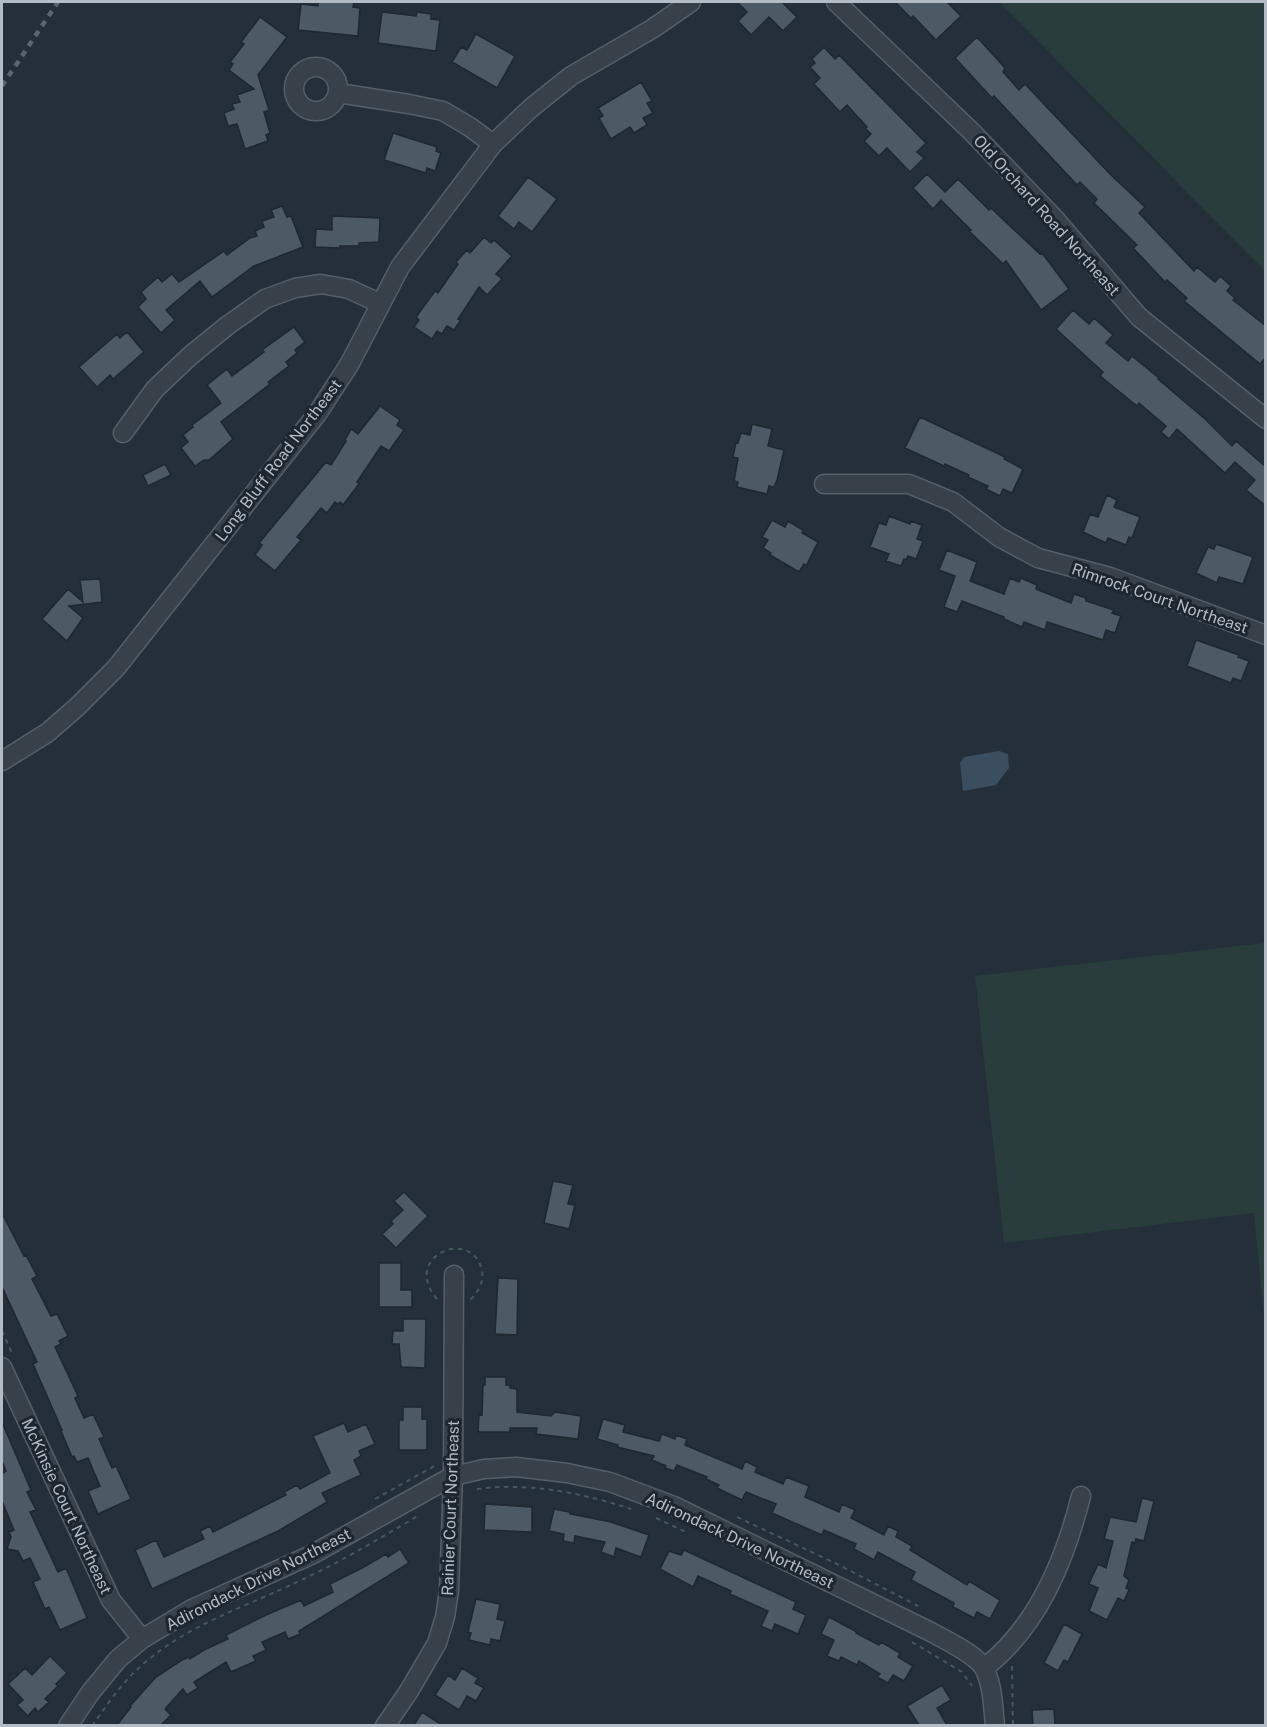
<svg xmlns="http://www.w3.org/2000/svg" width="1267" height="1727" viewBox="0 0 1267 1727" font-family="'Public Sans',sans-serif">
	<rect width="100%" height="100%" fill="#242f39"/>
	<path fill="#293d3c" d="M999,2H1265V271L1012,15Z
		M1265,943V1327L1254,1213L1004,1243L975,976Z"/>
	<path fill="#3b4e60" d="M999,751L1008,754L1009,768L996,785L963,791L960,763L964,757Z"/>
	<path fill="#4d5964" stroke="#1f2730" stroke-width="1.5" d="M318,2H354L353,7L360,8L358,36L298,30L301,4L318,6Z
		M737,2H782L797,17L783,31L769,17L751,35L738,21L747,12Z
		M895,2H947L961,16L936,40L913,16L911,18Z
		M382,12L416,16L417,12L431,14V19L440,20L436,51L378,43Z
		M260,17L287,37L258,75L269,110L264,112L270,133L266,135L268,141L245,149L237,124L228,126L224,113L234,109L232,104L240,102L237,95L254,89L229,70L233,64L230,62L244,44L241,42Z
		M476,34L515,56L497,88L452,62L461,47L467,50Z
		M977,37L1005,68L1003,72L1019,90L1025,84L1110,174L1145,207L1139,213L1194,271L1197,267L1215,282L1220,276L1231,286L1227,291L1235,298L1233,300L1266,326V357L1260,364L1184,301L1187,298L1167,280L1165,282L1133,248L1137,245L1094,203L1097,199L1080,182L1077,185L994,96L992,98L955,58Z
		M824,47L835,59L839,55L926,143L917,152L924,158L910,172L887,148L879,156L864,141L871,134L865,128L867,127L847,105L840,112L814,84L820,78L810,67L815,63L812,59Z
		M641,82L652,101L647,103L653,113L643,118L647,125L634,133L630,127L611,139L599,118L603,116L598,108Z
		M393,133L437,147L436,151L441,153L435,171L427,168L426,173L384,160Z
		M927,174L945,192L958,179L989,210L991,208L1040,254L1042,253L1069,289L1041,310L1006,261L1003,264L969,231L971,230L941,200L933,209L913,188Z
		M528,177L557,199L532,232L519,222L514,229L498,216Z
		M282,206L287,217L291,216L303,247L254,266L212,297L200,281L166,310L175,320L161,333L138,307L146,299L141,292L158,277L162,282L172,274L179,282L224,251L227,255L250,238L257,236L255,231L264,227L262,221L274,217L271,210Z
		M332,216L380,218L379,242L359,243V246H340V248L315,247L316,229L332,230Z
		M484,237L491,243L494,240L512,256L496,274L502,279L487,295L479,287L458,319L461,320L454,330L447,326L442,334L437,331L432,339L414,327L419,320L416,317L435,291L438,293L458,264L456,262L467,250L470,253Z
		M1073,310L1089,324L1094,318L1113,335L1106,343L1128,361L1132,356L1159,378L1158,379L1205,419L1232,446L1236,441L1266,467V506L1246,490L1255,480L1235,462L1225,473L1177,429L1169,439L1161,432L1166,426L1139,403L1137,406L1100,376L1103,372L1056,329Z
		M294,327L305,342L295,350L297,353L286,362L289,366L268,382L270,384L221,422L233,439L209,460H204L195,466L181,448L188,442L183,435L193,427L192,425L221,403L207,385L227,369L232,376L264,352L262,350Z
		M127,332L144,352L113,379L110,375L97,387L79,367L117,334L120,338Z
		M380,406L400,420L397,425L404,430L389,451L381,446L357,482L359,484L343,505L340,502L338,504L335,502L327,513L321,508L297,537L301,540L275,571L255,555L262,545L259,543L326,462L331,465L346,441L345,440L351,429L358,434Z
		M920,417L1005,457L1004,459L1023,469L1012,493L1003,489L1000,496L986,489L988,486L968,477L969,475L945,464L944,466L905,448Z
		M752,424L772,429L768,446L784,450L777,480L774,487L769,486L767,494L737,487L738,482L734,481L738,458L733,457L736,442L738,443L741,433L750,435Z
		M165,464L171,475L148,486L143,475Z
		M1107,495L1117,500L1114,507L1140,517L1132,538L1129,537L1126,545L1108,538L1106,543L1083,532L1090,514L1098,517Z
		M889,516L910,524L911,521L922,525L917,539L923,541L916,559L908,556L906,560L904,559L901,566L886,561L889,554L870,547L879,523L886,525Z
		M772,520L785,527L788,521L803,530L802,533L818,542L806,566L804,564L799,572L770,555L771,553L763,548L768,540L762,537Z
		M1216,544L1253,557L1243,584L1219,577L1217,583L1196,573L1208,547L1214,549Z
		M947,550L977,562L970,581L1004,594L1010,578L1019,582L1021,578L1037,585L1036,589L1071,603L1074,594L1086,598V601L1114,610L1112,613L1121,616L1115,633L1106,630L1103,640L1047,622L1045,630L1024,622L1022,627L1004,619V617L962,601L957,612L944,607L955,576L939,570Z
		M100,579L102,602L69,606L83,618L67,641L42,619L68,589L83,602L80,580Z
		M1196,640L1239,655L1238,657L1249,661L1241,681L1233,678L1231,683L1187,666Z
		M553,1181L573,1185L568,1204L575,1205L569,1229L544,1223Z
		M404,1192L428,1216L396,1248L382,1234L393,1224L391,1221L403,1210L394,1201Z
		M2,1213L24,1256L26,1255L37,1276L32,1279L51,1316L57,1314L68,1336L59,1341L61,1344L55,1347L78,1396L75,1398L84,1418L93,1414L104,1437L99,1439L112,1468L116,1466L131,1499L98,1514L88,1491L100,1486L88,1458L77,1462L74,1456L72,1457L61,1431L62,1430L33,1364L37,1362L2,1287Z
		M379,1263H401V1290H412V1307H379Z
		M498,1278L518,1279L517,1335L495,1334Z
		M403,1319H426L425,1368L401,1367L399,1344H392L393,1331H403Z
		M485,1377H506V1385H510V1388L517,1389V1412L551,1416L555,1412L581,1416L578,1439L536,1434L537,1428H510V1432H478L479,1414L482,1415L483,1385H485Z
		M403,1407H422V1419H427V1450H399V1420H403Z
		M603,1419L625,1425L623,1432L659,1441L662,1434L675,1439L676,1435L687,1439L685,1445L742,1469L745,1461L757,1467L755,1472L783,1484L786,1477L809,1486L805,1497L839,1512L842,1504L855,1510L851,1518L884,1535L888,1526L898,1531L896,1537L912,1546L910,1550L967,1585L969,1581L1000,1600L990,1619L977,1612L974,1618L953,1607L954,1603L911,1580L915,1572L878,1552L874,1560L854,1549L856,1544L824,1530L822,1535L772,1513L776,1504L746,1492L742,1500L717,1488L719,1485L706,1479L707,1477L677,1465L674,1471L665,1468L666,1466L652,1460L654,1456L617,1447L618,1445L597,1439Z
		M2,1422L31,1490L27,1492L36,1510L30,1512L58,1572L66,1568L87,1618L60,1630L49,1607L45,1609L33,1582L40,1579L30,1558L23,1561L18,1551L7,1549L11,1537L9,1532L14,1530L2,1501V1474L6,1471L2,1461Z
		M344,1423L348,1432L366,1424L375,1444L359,1451L361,1456L354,1460L361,1475L322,1493L327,1502L278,1531L152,1589L135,1550L156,1540L164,1557L204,1539L200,1531L210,1526L213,1532L286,1495L284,1492L297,1485L300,1489L330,1473L313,1436Z
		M1142,1498L1154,1501L1144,1541L1136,1539L1135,1543L1132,1542L1124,1576L1129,1580L1126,1588L1129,1590L1124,1601L1118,1598L1107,1620L1089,1611L1098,1588L1089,1584L1098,1564L1106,1568L1113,1541L1104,1539L1110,1517L1136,1522Z
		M485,1504L532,1507V1532L484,1530Z
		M554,1509L570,1512V1514L611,1522L649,1535L641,1557L616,1548L614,1557L601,1552L605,1542L575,1536L574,1543L563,1541L564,1534L549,1531Z
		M400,1549L409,1563L299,1631L300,1634L288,1639L285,1632L262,1642L266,1650L253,1656L256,1661L231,1672L226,1662L194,1682L198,1688L187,1695L183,1689L165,1709L171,1715L161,1725H117L131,1707L130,1706L156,1677L182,1660L189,1657L190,1659L204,1650L228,1639L226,1635L266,1615L301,1600L304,1606L333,1592L330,1584L362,1568L386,1554L388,1557Z
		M684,1550L796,1602L793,1609L806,1615L798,1634L775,1624L772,1631L761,1626L768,1611L730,1594L731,1591L698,1576L693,1587L660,1569L669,1551L681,1555Z
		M476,1599L500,1604L497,1619L505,1621L500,1641L491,1639L490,1645L469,1640L471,1633L468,1632Z
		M829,1617L857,1632L856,1633L879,1645L881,1642L900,1653L898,1657L913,1666L904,1681L893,1675L888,1683L877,1677L880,1674L859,1661L857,1665L841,1657L839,1661L827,1656L834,1640L821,1634Z
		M1064,1624L1082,1634L1068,1662L1064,1660L1058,1671L1044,1663Z
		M50,1656L67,1673L56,1684L58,1686L45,1699L49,1702L38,1712L35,1708L28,1716L17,1705L23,1700L8,1684L25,1668L32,1675Z
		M462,1668L478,1678L475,1683L484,1688L476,1701L467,1696L459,1710L435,1695L448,1675L455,1680Z
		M942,1685L951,1700L937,1708L947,1725H919L907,1706Z
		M1054,1709L1055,1725H1033L1032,1710Z
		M422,1712L442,1725H414Z"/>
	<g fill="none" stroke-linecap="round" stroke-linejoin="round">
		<g stroke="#565e67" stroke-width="21">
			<path id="minor" d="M836,2L972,132L1055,219L1139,317L1266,419
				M294 89a22 22 0 1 1 44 0a22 22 0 1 1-44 0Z
				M338,93L409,104L443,111L470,127L493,144
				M123,433L155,389L190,356L228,325L265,299L295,288L321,284L349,289L379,303
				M824,484H909L953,502L999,537L1038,558L1110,577L1266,635
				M2,761L47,733L77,707L116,668L317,414L349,365L400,267L493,144L531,108L571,76L652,29L691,2
				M2,1367L111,1600L142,1639
				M984,1668C1038,1627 1065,1560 1081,1496
				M68,1726L90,1693L118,1659L142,1639L192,1609L313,1554L453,1476L484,1469L516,1467L567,1473L610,1482L674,1506L931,1632C945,1640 978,1655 985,1670C993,1687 993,1707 995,1726
				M385,1726L409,1691L437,1643L445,1617L449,1591L453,1476L454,1275"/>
		</g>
		<path stroke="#465859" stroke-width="2" stroke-dasharray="4.5 4.5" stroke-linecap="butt" d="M437,1299C400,1256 473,1226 482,1271C484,1283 478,1292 470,1300
			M2,1331L12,1353
			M477,1489C527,1482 583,1493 631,1509
			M375,1499L438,1464
			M737,1517L837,1564L918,1606
			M656,1518L686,1532
			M912,1642L962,1672L972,1686
			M1012,1666L1013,1726
			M92,1726C109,1702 125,1678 148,1660C191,1624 247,1606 297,1582C339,1563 378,1539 418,1516"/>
		<use href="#minor" stroke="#384049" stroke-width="18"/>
		<path stroke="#5a6570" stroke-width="4.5" stroke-dasharray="6 6" stroke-linecap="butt" d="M2,86L58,2"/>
	</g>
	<g text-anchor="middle" stroke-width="6" stroke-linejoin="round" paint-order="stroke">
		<g font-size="16" fill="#b3bbc5" stroke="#1d252e">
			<text transform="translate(1047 215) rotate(48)" y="6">Old Orchard Road Northeast</text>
			<text transform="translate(278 460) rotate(-53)" y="6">Long Bluff Road Northeast</text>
			<text transform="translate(1160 598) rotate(19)" y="6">Rimrock Court Northeast</text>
			<text transform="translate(67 1506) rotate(65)" y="6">McKinsie Court Northeast</text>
			<text transform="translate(450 1508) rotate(-88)" y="6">Rainier Court Northeast</text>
			<text transform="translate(740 1540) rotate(25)" y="6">Adirondack Drive Northeast</text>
			<text transform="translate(258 1579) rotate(-27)" y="6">Adirondack Drive Northeast</text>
		</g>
	</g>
	<rect width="1267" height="1727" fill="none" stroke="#b3bbc5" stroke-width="6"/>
</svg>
